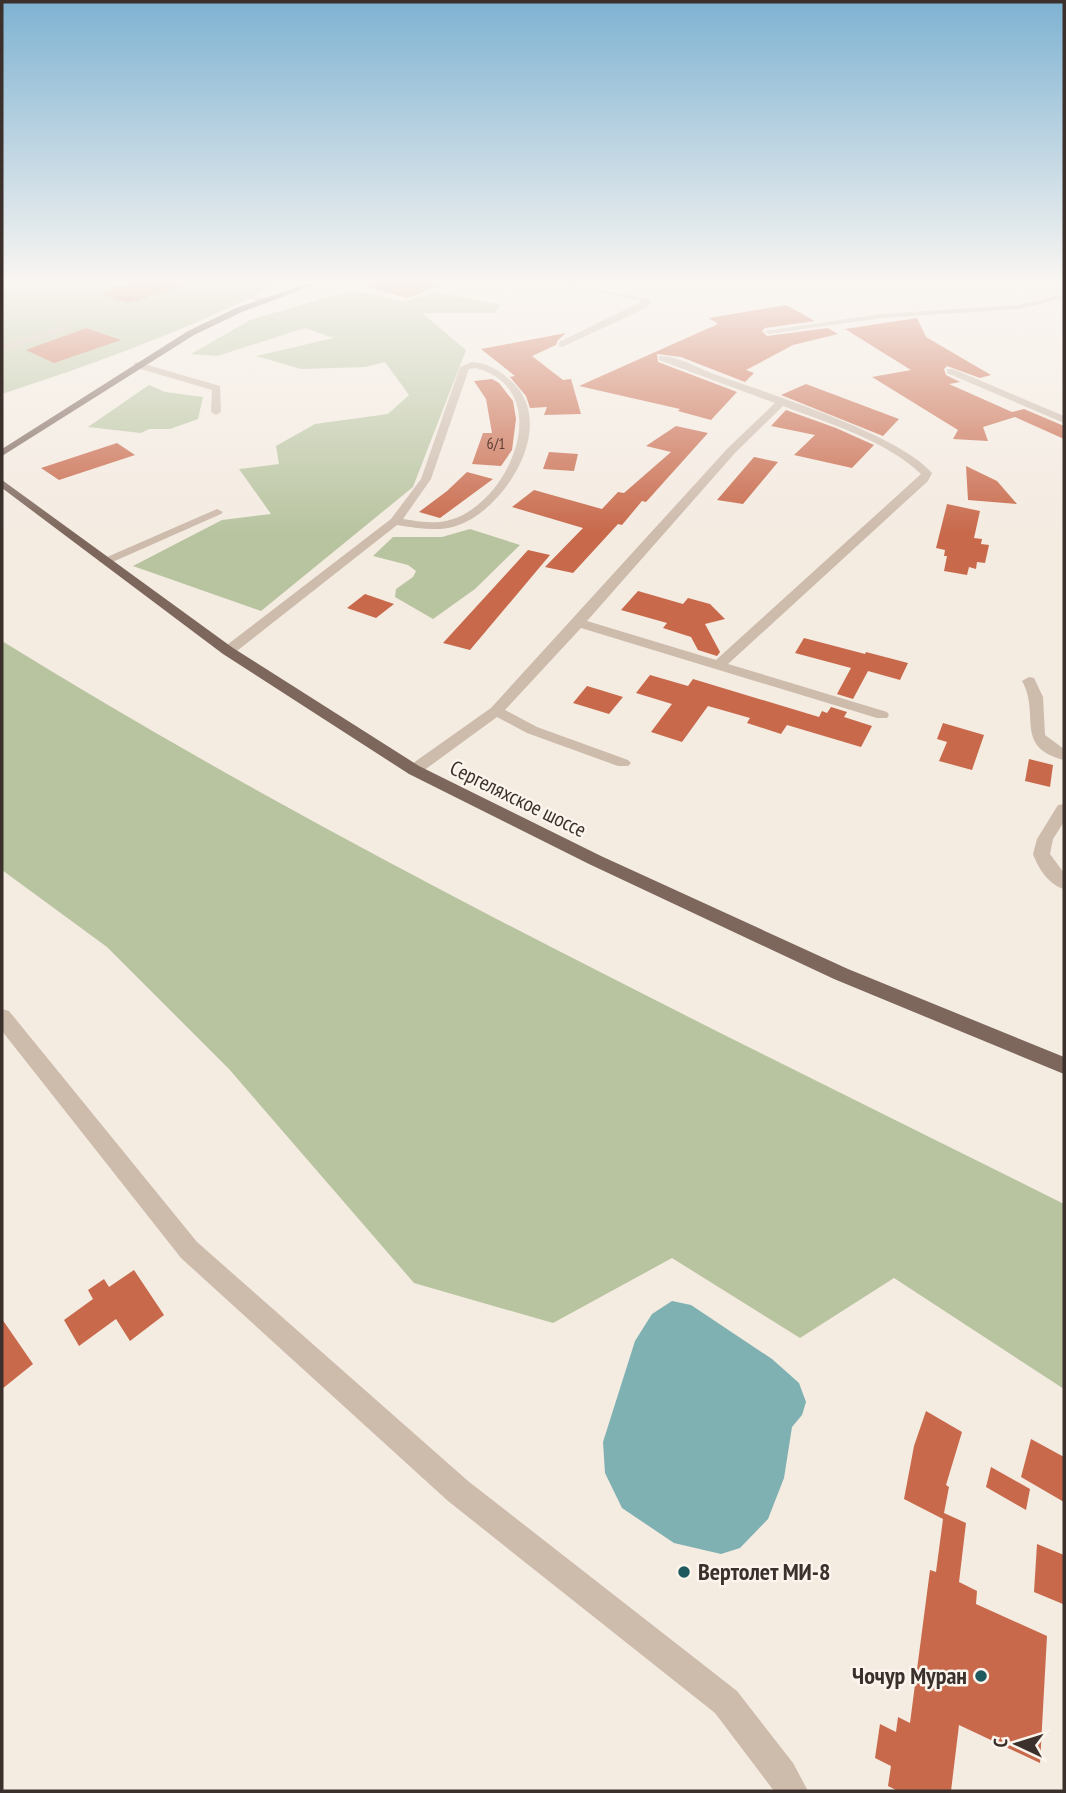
<svg xmlns="http://www.w3.org/2000/svg" width="1066" height="1793" viewBox="0 0 1066 1793" font-family="'PT Sans Narrow',sans-serif">
	<rect width="100%" height="100%" fill="#f4ebe1"/>
	<path fill="#b8c4a0" d="M2,282H265L276,285C189,330 94,364 2,394Z
		M352,290L403,302L435,292L501,305L494,313H422L466,350L413,487L261,611L133,566L222,520L271,514L239,469L279,464L276,446L315,424L388,414L409,395L385,362L365,367L301,369L256,356L334,338L305,328L217,356L191,354L250,320Z
		M149,385L165,392L203,397L198,419L170,429H149L141,433L88,427Z
		M470,529L520,545L475,589L433,619L395,597L396,589L413,577L416,571L408,565L373,556L393,537H442Z
		M2,641C343,852 706,1025 1064,1204V1389L894,1278L800,1338L672,1258L553,1323L414,1283L229,1069L107,947L2,870Z"/>
	<path fill="#7fb0b2" d="M672,1301L691,1305L772,1359L799,1383L806,1402L802,1415L792,1427L784,1478L768,1519L740,1548L721,1554L674,1543L622,1508L605,1473L603,1442L635,1341L652,1314Z"/>
	<path fill="#c8694b" d="M130,282H184L185,286L127,303L100,293Z
		M366,282H447V283L407,298L365,286Z
		M786,305L815,321L765,328L762,331L767,336L828,328L838,334L793,345L746,370L754,373L745,382L681,357L657,354L658,362L737,392L711,420L678,411L680,409L579,386L718,324L709,318Z
		M917,318L926,337L991,375L980,378L947,366L944,369L946,375L960,382L949,384L1012,412L1024,409L1064,426V439L1015,417L983,427L988,441L953,439L958,430L872,377L911,370L845,329Z
		M86,328L121,340L54,363L26,350Z
		M566,333L558,340L556,345L532,356L563,380L571,379L581,414L544,415L547,407L530,408L526,396L510,377L515,376L481,349Z
		M492,379L499,383L513,401L516,419L512,450L501,466L472,464L483,433H492L486,399L474,381Z
		M806,384L899,419L883,436L781,395Z
		M786,410L836,428L874,445L852,468L794,455L815,435L771,426Z
		M676,426L708,433L646,502L642,501L622,525L618,524L573,573L545,567L583,528L512,507L534,490L602,509L618,492L624,493L671,452L646,446Z
		M117,443L135,455L59,480L41,468Z
		M549,452L578,454L574,471L543,469Z
		M754,457L778,462L743,504L717,500Z
		M966,466L997,481L1017,504L968,500Z
		M467,472L493,479L440,518L419,512L447,491Z
		M947,504L980,511L974,538L982,539L981,544L989,545L985,563L977,562L976,569L969,567L967,575L944,571L947,556H944L945,550L936,548Z
		M528,550L550,555L470,650L443,643Z
		M638,591L683,604L688,598L710,604L725,619L705,624L720,652L717,656L698,650L691,637L663,628L667,623L621,610Z
		M365,594L394,604L376,618L347,608Z
		M804,638L865,654L866,652L908,663L900,680L868,671L853,699L837,694L851,668L795,653Z
		M650,675L688,686L693,679L819,717L822,711L827,713L831,707L847,712L844,717L872,726L861,747L787,725L781,734L747,723L750,718L708,706L682,742L651,732L672,704L636,693Z
		M587,686L597,689L623,697L609,714L573,703Z
		M943,723L984,735L972,770L939,761L947,742L937,739Z
		M1029,759L1053,765L1050,787L1025,781Z
		M134,1270L164,1315L130,1341L116,1319L79,1346L64,1320L93,1299L88,1290L104,1279L109,1287Z
		M2,1319L33,1364L2,1389Z
		M926,1411L962,1432L946,1485L949,1487L944,1513L966,1523L959,1582L977,1591L976,1604L1047,1636L1040,1763L959,1725L951,1791H898L888,1786L891,1766L875,1758L880,1724L896,1732L898,1717L910,1723L930,1570L936,1572L943,1519L904,1499L914,1446Z
		M1031,1439L1064,1457V1502L1021,1477Z
		M991,1467L1030,1489L1026,1510L986,1487Z
		M1037,1544L1064,1555L1063,1604L1034,1592Z"/>
	<g fill="none" stroke-linecap="round" stroke-linejoin="round">
		<path stroke="#b9a596" stroke-width="2" stroke-dasharray="2 2" stroke-linecap="butt" d="M332,284L340,282"/>
		<path fill="#cdbbac" fill-rule="evenodd" d="M29,282H40L2,294V290Z
			M115,282H126L97,291L93,289Z
			M198,282H209L268,300L261,302Z
			M547,282H561L652,300L648,307L562,347L559,346V342L643,301Z
			M1064,294V298L1019,309L881,318L769,334L765,331L881,314L1019,305Z
			M67,325L70,330L2,351V345Z
			M659,356C676,355 698,368 714,374C767,393 899,434 932,473L928,481L728,664L887,712L889,715L887,718H877L581,628L505,710L537,727L628,760L631,763L628,766H618L527,733L497,717L419,774H409L406,770L409,766L491,708L727,449L775,403L659,360ZM783,406C828,423 885,440 921,474L716,660L587,621L735,453Z
			M137,362L220,386L221,412L216,415L211,412L212,390L134,367V363Z
			M472,362C488,363 499,370 510,380C560,422 506,510 456,526C437,532 417,528 397,525L233,654H223V648L391,519L421,479L460,367ZM476,368C559,391 508,508 446,521C432,524 416,521 403,519L431,479L469,369Z
			M947,369H953L1064,416V423L947,373Z
			M217,509L223,512L221,514L108,564L98,561Z
			M1029,677L1034,678L1043,697L1045,735L1064,749V760C1013,747 1041,714 1022,681Z
			M1064,804V822L1053,839L1050,854L1064,873V889C1049,885 1038,868 1033,854L1037,839L1058,805Z
			M2,1009L9,1011L197,1242L468,1481L737,1691L793,1763L808,1791H774L715,1713L448,1501L181,1258L2,1031Z"/>
		<path fill="#7d675c" fill-rule="evenodd" d="M312,282H322L242,312L194,335L2,456V449L188,331L236,308Z
			M2,480L233,648L419,766L601,856L848,969L1064,1057V1074L834,979L589,864L409,774L223,654L2,488Z"/>
	</g>
	<linearGradient id="sky" x2="0" y2="1"><stop stop-color="#7eb2d2"/><stop offset="0.53" stop-color="#faf6f2"/><stop offset="1" stop-color="#faf6f2" stop-opacity="0"/></linearGradient>
	<rect width="1066" height="533" fill="url(#sky)"/>
	<g fill="#1f5a5e" stroke="#fbf5ee" stroke-width="2.5">
		<circle cx="684" cy="1572" r="7"/>
		<circle cx="981" cy="1676" r="7"/>
	</g>
	<g text-anchor="middle" stroke-width="5" stroke-linejoin="round" paint-order="stroke">
		<g font-size="16" fill="#5e3e33">
			<text x="496" y="449">6/1</text>
		</g>
		<g font-size="21" fill="#3b302b" stroke="#fbf5ee">
			<text transform="translate(518 799) rotate(26)" y="7">Сергеляхское шоссе</text>
		</g>
		<g font-size="24" font-weight="bold" fill="#3b302b" stroke="#fbf5ee" text-anchor="start">
			<text x="698" y="1580">Вертолет МИ-8</text>
			<text x="967" y="1684" text-anchor="end">Чочур Муран</text>
		</g>
	</g>
	<rect width="1066" height="1793" fill="none" stroke="#3b302b" stroke-width="7"/>
	<g transform="translate(1017 1744) rotate(274)" stroke="#fbf5ee" stroke-width="5" paint-order="stroke">
	<path d="M0-5L12 26L0 18L-12 26Z" fill="#3b302b"/>
	<text y="-10" font-size="19" font-weight="bold" text-anchor="middle" fill="#3b302b">С</text>
	</g>
</svg>
